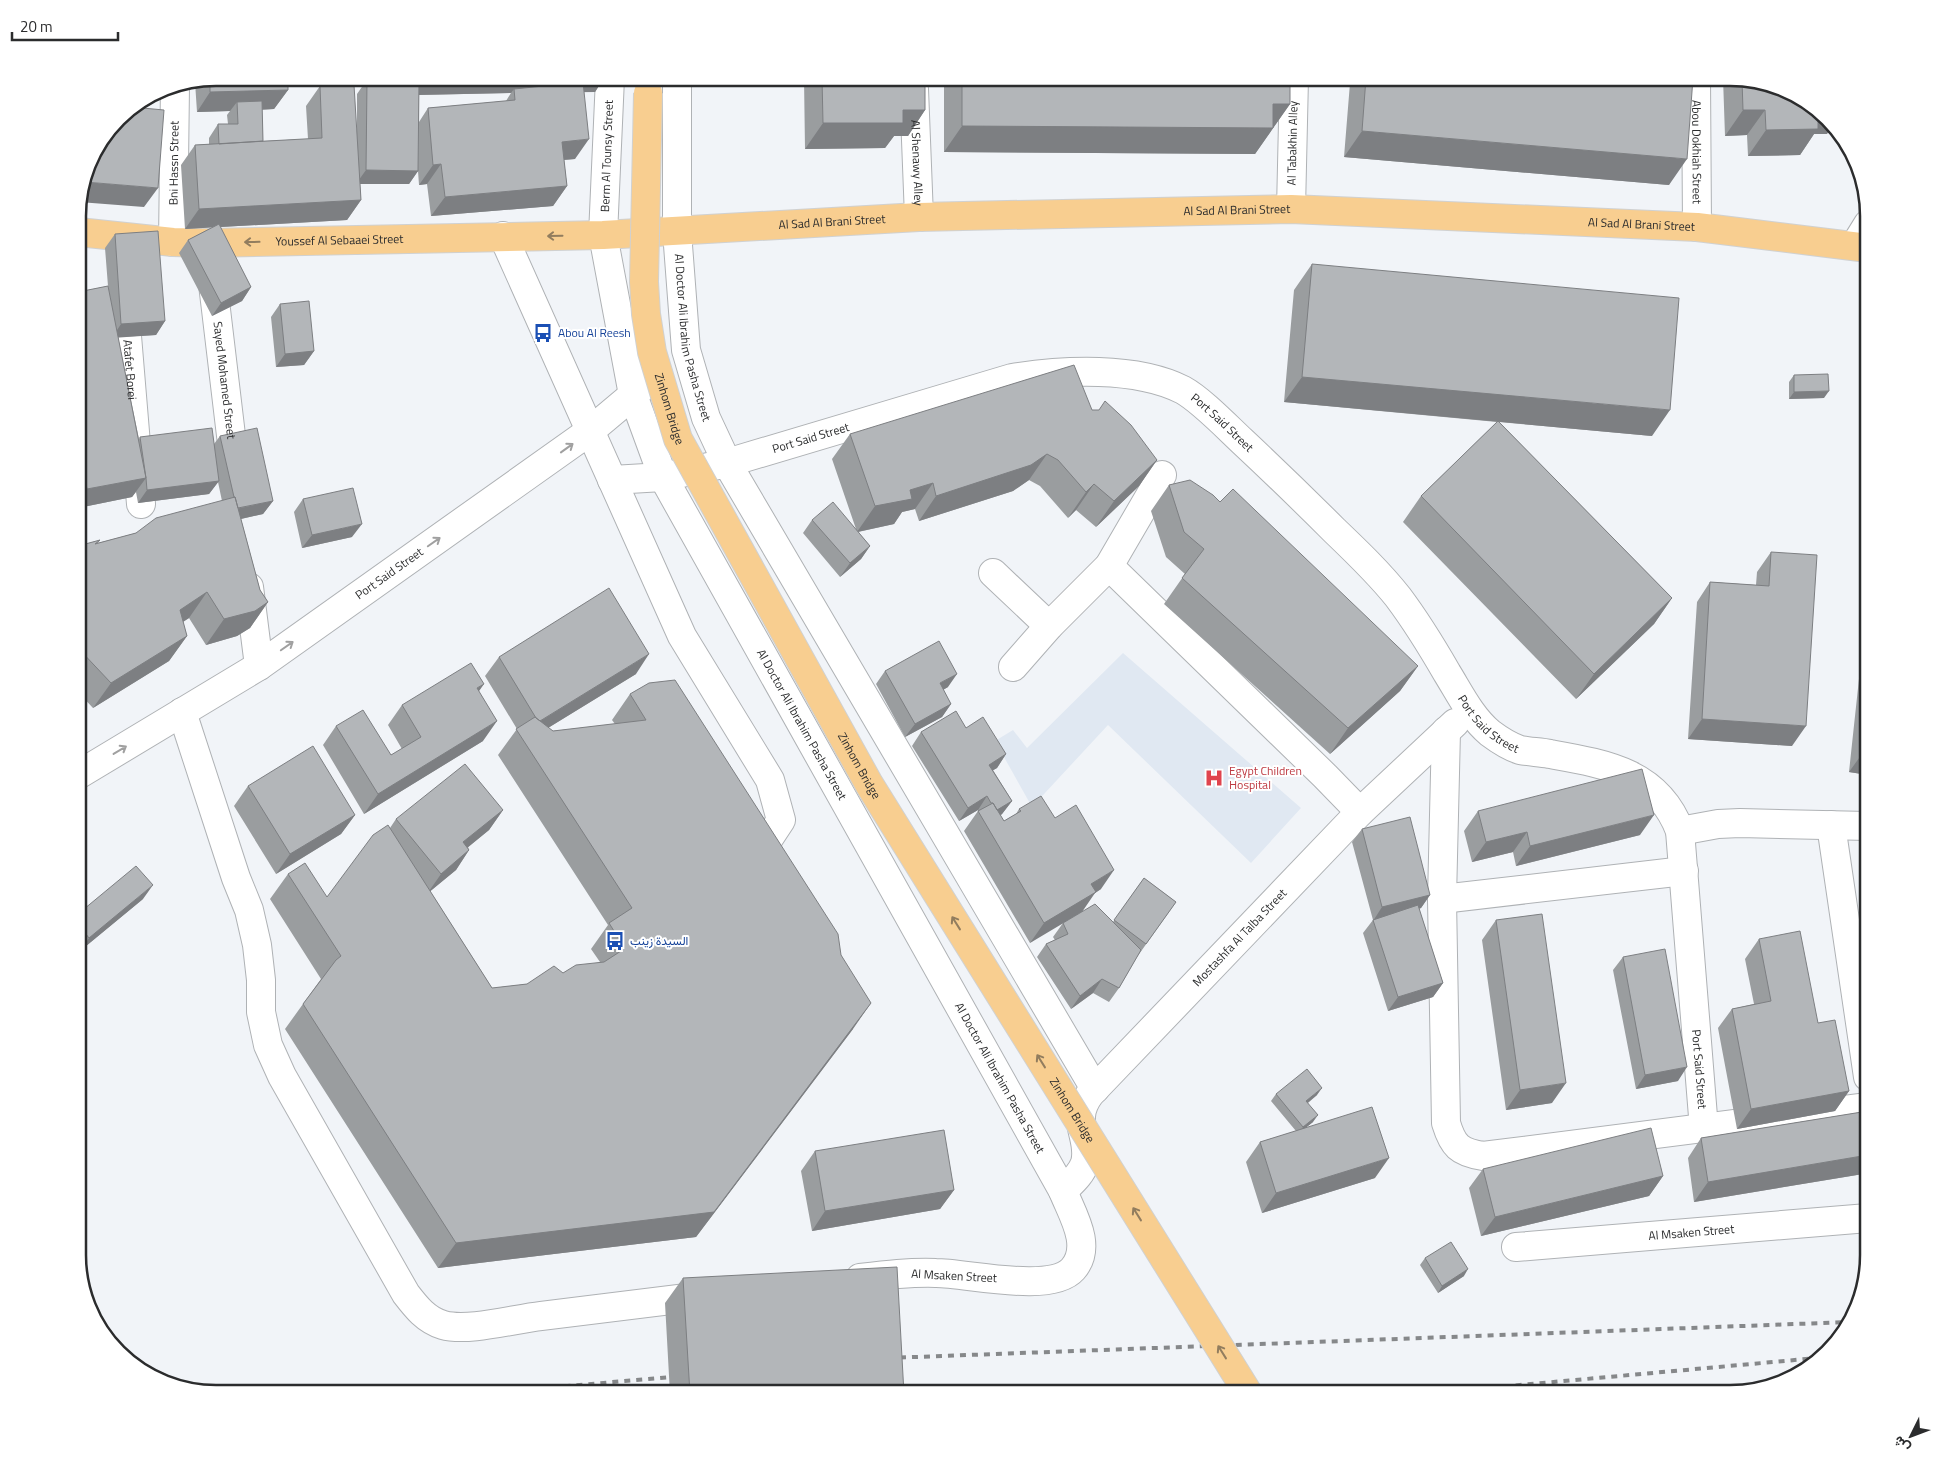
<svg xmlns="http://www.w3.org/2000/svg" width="1946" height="1471" viewBox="0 0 1946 1471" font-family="'Titillium Web',Vazirmatn,sans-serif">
	<rect width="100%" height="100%" fill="#f1f4f8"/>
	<path fill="#e0e8f2" d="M1123,653L1301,808L1251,863L1108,725L1032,807L995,741L1013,730L1027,748Z"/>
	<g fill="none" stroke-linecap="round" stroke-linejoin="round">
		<g stroke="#afb2b5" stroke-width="30">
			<g id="minor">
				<path id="s1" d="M610,78L603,235L633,395L663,477L1063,1191C1072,1214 1093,1246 1073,1269C1051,1294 967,1273 936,1273C910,1272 885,1275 860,1278"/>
				<path id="s2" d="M677,78V232L686,350L706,418L727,463L1095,1089"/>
				<path id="s3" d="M1696,78L1697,227"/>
				<path id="s4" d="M914,89L919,217"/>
				<path id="s5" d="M1291,209L1294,78"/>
				<path d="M503,236L682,636L770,780L781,820L752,864"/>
				<path id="s6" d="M173,242L175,86"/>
				<path d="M1855,245L1868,224"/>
				<path id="s7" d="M212,276L235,469"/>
				<path id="s8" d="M124,300L141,504"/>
				<path id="s9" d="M612,480L663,477L727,463L1012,378C1063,370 1136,366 1183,390C1201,400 1226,426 1242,441C1273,470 1304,500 1335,531C1357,552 1379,573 1398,597C1416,621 1432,647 1447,673C1460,694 1471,717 1490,733C1498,739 1511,747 1520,750C1530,752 1541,752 1550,754C1606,764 1658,772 1680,831L1704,1129"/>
				<path d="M1109,566L1325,776L1360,812"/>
				<path d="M993,573L1049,626"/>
				<path d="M249,587L259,666"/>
				<path d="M1013,667L1049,626L1109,566L1162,475"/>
				<path d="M182,712L236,878L249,910L257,945L261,980V1012L268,1045L282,1076L406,1294C416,1307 426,1320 443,1325C468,1332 514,1319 541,1316C595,1309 649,1303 703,1296"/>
				<path d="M1446,731L1442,899L1446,1123C1453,1146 1459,1152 1483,1156L1868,1107"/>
				<path id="s10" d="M78,775L259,666L590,431L646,384"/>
				<path d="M1831,825L1868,1077"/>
				<path d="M1680,831L1718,824L1740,823L1868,826"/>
				<path d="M1442,899L1684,871"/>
				<path id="s11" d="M1063,1191C1071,1183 1081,1175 1085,1163C1092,1138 1069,1122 1090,1094L1360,812L1455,723"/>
				<path id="s12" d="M1516,1247L1868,1218"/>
			</g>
		</g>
		<g stroke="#d0d1d1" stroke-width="30">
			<g id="major">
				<path id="s13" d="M78,232L173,242L208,243L603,235L919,217L1291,209L1697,227L1868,248"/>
			</g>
		</g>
		<use href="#minor" stroke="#fff" stroke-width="28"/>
		<use href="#major" stroke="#f8ce90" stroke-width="28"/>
		<path stroke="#86888a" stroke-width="4" stroke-dasharray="6 6" stroke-linecap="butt" d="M888,1358L1849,1322
			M517,1393L555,1387L684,1376
			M1432,1393L1817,1358"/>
		<g stroke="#d0d1d1" stroke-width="30" stroke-linecap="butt">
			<g id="major-bridge">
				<path id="s14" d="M648,93L644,282L646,314L652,352L678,439L869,784L1248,1393"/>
			</g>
		</g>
		<use href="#major-bridge" stroke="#f8ce90" stroke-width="28"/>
	</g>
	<path fill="#9a9d9f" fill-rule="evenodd" d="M216,78L341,85L357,131V94L366,81V78H604L595,92H584L575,159L564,160L567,186L553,206L431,216L427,184L419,185L418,171L409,184H360L361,200L347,220L220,227L251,287L242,301L212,316L179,253L188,240L213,227L185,229L181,165L195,145L209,144V138L218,124H228L227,115L230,111L197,112L195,82ZM288,84L321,86H320L306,106L308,139L263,141L262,110L274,109L288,90ZM511,93L506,101L428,108L419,122V95Z
		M804,78H925V110L908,136H894L885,148L805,149Z
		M944,78H1290V104L1255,154L944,152Z
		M1354,78H1693L1669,185L1344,157L1350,83Z
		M1723,78H1730L1775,85L1827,134H1814L1800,155L1748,156L1747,135L1725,136Z
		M115,234L165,321L156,335L118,337L139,439L140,437L214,444L220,436L273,501L263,514L241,519L260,590L268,602L250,628L237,636L206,645L189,618L183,622L187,636L169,661L93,708L78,692V546L100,540L98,543L136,533L222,501L218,482L209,494L138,503L136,492L132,497L78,508V292L108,286L105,248Z
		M1312,264L1652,436L1499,422L1672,598L1654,624L1576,699L1403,522L1421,496L1497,422L1284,402L1294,290Z
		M280,304L314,351L304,365L276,367L271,317Z
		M1794,375L1824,398L1789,399V382Z
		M1092,410L1157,460L1139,486L1096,527L1076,510L1068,518L1040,486L1029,480L1013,491L919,521L915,509L902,512L894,524L858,532L870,546L861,559L840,577L803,533L812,520L856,529L832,459L850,434Z
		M1169,485L1220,502L1418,666L1400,691L1330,754L1164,604L1185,574L1166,557L1151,511Z
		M303,499L352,537L302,548L294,512Z
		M1771,552L1792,746L1688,739L1697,602L1710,582L1756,585L1757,572Z
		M1868,595V775L1849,772Z
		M499,657L636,674L548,728L553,731L615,724L612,720L630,694L841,955L853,1029L696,1237L438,1268L285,1029L321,979L270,899L288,874L327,897L390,828L396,819L503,810L489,830L468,847L469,850L456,870L430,891L492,988L527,984L600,962L591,949L608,925L498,755L517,729L485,676Z
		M885,671L948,687L943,690L951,704L942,717L905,737L876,684Z
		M479,691L483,741L364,814L323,745L336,726L391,755L402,749L388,725L402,705Z
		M966,728L1006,754L997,768L993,770L1012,801L1002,814L1000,816L1004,821L1016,814L1019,809L1055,818L1101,889L1095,893L1030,943L964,831L978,811V810L959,821L912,746L921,732Z
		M248,786L355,815L341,834L276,874L234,806Z
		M1478,811L1640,835L1516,866L1513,852L1472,862L1464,831Z
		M1362,829L1430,895L1421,908L1419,909L1443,983L1433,997L1388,1011L1363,933L1373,920L1352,842Z
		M1868,877V906L1864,884Z
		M1144,878L1176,902L1137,957L1119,988L1109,1002L1093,993L1071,1009L1037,957L1046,944L1055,940L1053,937L1063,923L1113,922Z
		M143,899L80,951L78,949V914Z
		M1496,920L1552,1103L1506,1110L1482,940Z
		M1759,939L1818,1023L1849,1091L1835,1111L1737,1129L1718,1028L1732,1009L1754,1004L1745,959Z
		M1623,957L1678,1081L1636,1089L1613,970Z
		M1276,1094L1317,1095L1308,1103L1313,1122L1305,1128L1375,1178L1262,1213L1246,1162L1260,1142L1296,1131L1271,1101Z
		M1868,1111V1166L1863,1174L1694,1202L1688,1158L1701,1138Z
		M815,1151L954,1190L940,1209L812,1231L801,1171Z
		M1483,1169L1663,1176L1649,1196L1481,1236L1469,1188Z
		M1425,1258L1464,1276L1438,1293L1420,1265Z
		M683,1278L904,1394H670L665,1303Z"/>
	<path fill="#7d7f82" d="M280,78H347L340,87L276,83Z
		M380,78H604L595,92L515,93L514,89L511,93L367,96Z
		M288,90L274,109L237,110V102L230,111L197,112L210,92Z
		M140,102L142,103L133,116L124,112Z
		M1273,104H1290L1255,154L944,152L962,126Z
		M1817,109L1832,127L1827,134H1814L1800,155L1748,156L1766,130Z
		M903,110H925L908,136H894L885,148L805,149L823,123Z
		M1743,110H1765L1747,135L1725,136Z
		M1362,131L1687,159L1669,185L1344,157Z
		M589,139L575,159L548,161L562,142Z
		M441,164L427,184L419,185L433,165Z
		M366,170L418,171L409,184H356Z
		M85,182L158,188L144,207L79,202Z
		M567,186L553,206L431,216L445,197Z
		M361,200L347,220L185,229L199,209Z
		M251,287L242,301L212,316L221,303Z
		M165,321L156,335L112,338L121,324Z
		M314,351L304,365L276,367L285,354Z
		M1302,377L1670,410L1652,436L1284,402Z
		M1829,391L1824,398L1789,399L1794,392Z
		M1047,454L1029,480L1013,491L919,521L936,496Z
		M1157,460L1139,486L1096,527L1114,501Z
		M146,478L132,497L78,508V502L87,489Z
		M219,481L209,494L138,503L147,490Z
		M933,483L915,509L902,512L894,524L857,532L875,506L910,490Z
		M1094,484L1076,510L1068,518L1086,492Z
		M273,501L263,514L227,522L236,509Z
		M362,524L352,537L302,548L312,535Z
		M870,546L861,559L840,577L850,563Z
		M207,592L189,618L162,635L180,610Z
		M1672,598L1654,624L1576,699L1594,674Z
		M268,602L250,628L237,636L206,645L224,619Z
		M187,636L169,661L93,708L111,683Z
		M649,654L636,674L525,742L539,722Z
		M1418,666L1400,691L1330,754L1348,728Z
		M957,674L948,687L930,697L940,683Z
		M484,684L470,704L477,688Z
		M951,704L942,717L905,737L915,724Z
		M1702,719L1806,726L1792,746L1688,739Z
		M497,721L483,741L364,814L378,794Z
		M1867,747H1868V775L1849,772Z
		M1006,754L997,768L980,778L989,765Z
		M987,796L978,810L959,821L968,808Z
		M1012,801L1002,814L986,824L996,810Z
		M503,810L489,830L450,862L463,842Z
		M355,815L341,834L276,874L290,854Z
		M1654,815L1640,835L1516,866L1530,846Z
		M1527,832L1513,852L1472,862L1486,842Z
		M469,850L456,870L427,894L441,874Z
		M1114,870L1101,889L1095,893L1082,912L1030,943L1044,923L1091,884Z
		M153,885L143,899L80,951L89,938Z
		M1430,895L1421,908L1373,921L1382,907Z
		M1102,979L1093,993L1071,1009L1080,996Z
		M1443,983L1433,997L1388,1011L1398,997Z
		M871,1003L853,1029L696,1237L438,1268L456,1243Z
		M1687,1067L1678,1081L1636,1089L1645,1075Z
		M1566,1083L1552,1103L1506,1110L1520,1090Z
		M1322,1088L1317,1095L1301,1108L1306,1101Z
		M1849,1091L1835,1111L1737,1129L1751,1109Z
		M1318,1115L1313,1122L1298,1134L1303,1127Z
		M1868,1155V1166L1863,1174L1694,1202L1708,1182Z
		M1389,1158L1375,1178L1262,1213L1276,1193Z
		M1663,1176L1649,1196L1481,1236L1495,1217Z
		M954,1190L940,1209L812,1231L825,1211Z
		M1468,1269L1464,1276L1438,1293L1442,1286Z"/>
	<path fill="#b3b6b9" stroke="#7d7f82" d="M216,78H288V90L210,92V79Z
		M822,78H925V110H903V123H823Z
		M962,78H1290V104H1273V128L962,126Z
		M1366,78H1693L1687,159L1362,131Z
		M1742,80L1775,85L1814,106L1818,110V129L1766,130L1765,110H1743Z
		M367,81H376V83L419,82L418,171L366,170Z
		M583,82L589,139L562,142L567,186L445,197L441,164L433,165L428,108L515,100L514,89Z
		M354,85L361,200L199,209L195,145L322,138L320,86Z
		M262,101L263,141L219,144L218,124H238L237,102Z
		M132,107L164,110L158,188L85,182L92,155L124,112Z
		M219,224L251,287L221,303L188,240Z
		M158,231L165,321L121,324L115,234Z
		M1312,264L1679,298L1670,410L1302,377Z
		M108,286L146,478L87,489L78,442V292Z
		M309,301L314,351L285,354L280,304Z
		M1074,365L1092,410H1099L1105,401L1131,425L1157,460L1114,501L1094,484L1086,492L1058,460L1047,454L1031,465L936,496L933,483L910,490L912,499L875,506L850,434Z
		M1828,374L1829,391L1794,392V375Z
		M1498,421L1672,598L1594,674L1421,496Z
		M212,428L219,481L147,490L146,478L140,437Z
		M257,428L273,501L238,508L235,497H234L220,436Z
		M1190,480L1213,495L1220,502L1233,489L1418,666L1348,728L1182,578L1204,549L1184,532L1169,485Z
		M353,488L362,524L312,535L303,499Z
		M235,497L260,590L268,602L255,611L224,619L207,592L180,610L187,636L111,683L78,648V546L100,540L95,544L136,533L156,518Z
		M833,502L870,546L850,563L812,520Z
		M1771,552L1817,555L1806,726L1702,719L1710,582L1769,586Z
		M609,588L649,654L540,721L536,718L499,657Z
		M939,641L957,674L940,683L951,704L915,724L885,671Z
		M471,663L484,684L477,688L497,721L378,794L336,726L363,710L391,755L421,737L402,705Z
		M675,680L838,934L841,955L871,1003L714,1212L456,1243L303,1004L336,960L341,956L288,874L305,863L327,897L373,835L388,825L492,988L527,984L554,966L563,973L576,965L604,962L621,951L619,939L609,923L632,908L516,729L535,717L553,731L646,720L630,694L649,683Z
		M956,711L966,728L983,717L1006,754L989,765L1012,801L997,810L993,803H991L987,796L968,808L921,732Z
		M1868,732V747H1867Z
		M313,746L355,815L290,854L248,786Z
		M465,764L503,810L463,842L469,850L441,874L396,819Z
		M1642,769L1654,815L1530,846L1527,832L1486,842L1478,811Z
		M1041,796L1055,818L1076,805L1114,870L1091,884L1096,892L1044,923L978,811L993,803L1004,821L1021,811L1019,809Z
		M1410,817L1430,895L1382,907L1362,829Z
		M136,866L153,885L89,938L78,924V914Z
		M1144,878L1176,902L1146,944L1114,920Z
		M1095,904L1141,950L1119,988L1102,979L1080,996L1046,944L1068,934L1063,923Z
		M1418,905L1443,983L1398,997L1373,920Z
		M1542,914L1566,1083L1520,1090L1496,920Z
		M1800,931L1818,1023L1835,1020L1849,1091L1751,1109L1732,1009L1771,1001L1759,939Z
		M1665,949L1687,1067L1645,1075L1623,957Z
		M1307,1069L1322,1088L1306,1101L1318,1115L1303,1127L1276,1094Z
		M1372,1107L1389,1158L1276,1193L1260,1142Z
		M1868,1111V1155L1708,1182L1701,1138Z
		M1651,1128L1663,1176L1495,1217L1483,1169Z
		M944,1130L954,1190L825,1211L815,1151Z
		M1451,1242L1468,1269L1442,1286L1425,1258Z
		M897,1267L904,1394H690L683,1278Z"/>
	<defs><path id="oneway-shaft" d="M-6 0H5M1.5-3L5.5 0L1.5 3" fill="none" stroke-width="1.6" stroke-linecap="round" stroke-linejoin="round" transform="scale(1.25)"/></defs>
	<g stroke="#927d5e">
		<use href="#oneway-shaft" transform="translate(555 236) rotate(179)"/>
		<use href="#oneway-shaft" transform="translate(252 242) rotate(179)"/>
		<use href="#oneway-shaft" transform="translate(956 923) rotate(-122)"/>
		<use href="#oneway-shaft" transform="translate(1041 1061) rotate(-122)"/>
		<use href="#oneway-shaft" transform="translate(1137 1214) rotate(-122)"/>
		<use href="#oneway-shaft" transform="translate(1222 1352) rotate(-122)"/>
	</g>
	<g stroke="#a0a0a0">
		<use href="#oneway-shaft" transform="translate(567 448) rotate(-36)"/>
		<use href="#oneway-shaft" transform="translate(434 542) rotate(-35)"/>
		<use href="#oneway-shaft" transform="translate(287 646) rotate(-35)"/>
		<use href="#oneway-shaft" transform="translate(120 750) rotate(-31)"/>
	</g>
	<defs>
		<g id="bus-bare" transform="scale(1.5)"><path d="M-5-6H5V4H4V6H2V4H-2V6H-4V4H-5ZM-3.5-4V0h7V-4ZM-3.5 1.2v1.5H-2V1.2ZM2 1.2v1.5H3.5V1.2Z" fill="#1a4fb4" stroke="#fff" stroke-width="2.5" paint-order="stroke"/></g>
		<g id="hospital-bare" transform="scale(1.5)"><path d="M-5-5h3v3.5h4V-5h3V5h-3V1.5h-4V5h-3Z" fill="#e0444e" stroke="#fff" stroke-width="2.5" paint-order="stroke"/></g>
	</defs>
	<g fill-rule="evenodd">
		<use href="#bus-bare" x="543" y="333"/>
		<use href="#hospital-bare" x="1214" y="778"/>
		<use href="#bus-bare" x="615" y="941"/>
	</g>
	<g text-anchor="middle" stroke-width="4" stroke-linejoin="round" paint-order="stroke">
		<g font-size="12" fill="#2b2c2d" stroke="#fff">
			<text dy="4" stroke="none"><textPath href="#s5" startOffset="66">Al Tabakhin Alley</textPath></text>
			<text dy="4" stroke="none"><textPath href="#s3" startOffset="74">Abou Dokhiah Street</textPath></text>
			<text transform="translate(607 156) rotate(-88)" y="4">Berm Al Tounsy Street</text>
			<text dy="4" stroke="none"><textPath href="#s4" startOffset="74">Al Shenawy Alley</textPath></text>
			<text dy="4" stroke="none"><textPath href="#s6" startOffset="79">Bni Hassn Street</textPath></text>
			<text dy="4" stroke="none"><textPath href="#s13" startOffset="1160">Al Sad Al Brani Street</textPath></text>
			<text dy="4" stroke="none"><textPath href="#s13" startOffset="755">Al Sad Al Brani Street</textPath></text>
			<text dy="4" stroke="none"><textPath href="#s13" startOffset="1565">Al Sad Al Brani Street</textPath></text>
			<text dy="4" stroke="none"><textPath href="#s13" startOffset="262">Youssef Al Sebaaei Street</textPath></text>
			<text dy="4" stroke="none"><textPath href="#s2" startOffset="261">Al Doctor Ali Ibrahim Pasha Street</textPath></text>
			<text dy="4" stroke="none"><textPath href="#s8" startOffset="70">Atafet Borei</textPath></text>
			<text dy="4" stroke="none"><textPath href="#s7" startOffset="105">Sayed Mohamed Street</textPath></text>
			<text dy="4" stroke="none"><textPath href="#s14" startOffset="319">Zinhom Bridge</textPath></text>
			<text dy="4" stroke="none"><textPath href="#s9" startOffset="639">Port Said Street</textPath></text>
			<text dy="4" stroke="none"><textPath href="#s9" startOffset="204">Port Said Street</textPath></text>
			<text dy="4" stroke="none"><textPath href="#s10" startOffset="371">Port Said Street</textPath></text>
			<text dy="4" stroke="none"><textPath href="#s9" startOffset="1044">Port Said Street</textPath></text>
			<text dy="4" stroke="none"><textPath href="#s1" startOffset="691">Al Doctor Ali Ibrahim Pasha Street</textPath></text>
			<text dy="4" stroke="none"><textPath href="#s14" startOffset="724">Zinhom Bridge</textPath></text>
			<text dy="4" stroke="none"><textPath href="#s11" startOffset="324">Mostashfa Al Talba Street</textPath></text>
			<text dy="4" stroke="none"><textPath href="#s9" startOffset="1515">Port Said Street</textPath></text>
			<text dy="4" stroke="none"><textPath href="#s1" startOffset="1096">Al Doctor Ali Ibrahim Pasha Street</textPath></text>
			<text dy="4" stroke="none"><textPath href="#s14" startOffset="1129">Zinhom Bridge</textPath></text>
			<text dy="4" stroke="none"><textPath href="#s12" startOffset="176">Al Msaken Street</textPath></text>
			<text transform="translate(954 1276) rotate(3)" y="4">Al Msaken Street</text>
		</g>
		<g font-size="12" fill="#164399" stroke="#fff" text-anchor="start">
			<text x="558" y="337">Abou Al Reesh</text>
			<text x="630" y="945">السيدة زينب</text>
		</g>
		<g font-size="12" fill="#be3a42" stroke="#fff" text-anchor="start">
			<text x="1229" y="775">Egypt Children<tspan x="1229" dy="14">Hospital</tspan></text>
		</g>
	</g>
	<path d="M0 0H1946V1471H0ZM216 86H1730A130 130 0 0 1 1860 216V1255A130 130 0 0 1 1730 1385H216A130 130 0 0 1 86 1255V216A130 130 0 0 1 216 86Z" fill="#fff" fill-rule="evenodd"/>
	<path fill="none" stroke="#2b2c2d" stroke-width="2.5" d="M216 86H1730A130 130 0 0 1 1860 216V1255A130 130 0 0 1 1730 1385H216A130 130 0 0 1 86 1255V216A130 130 0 0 1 216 86Z"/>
	<g transform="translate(1911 1436) rotate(228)" stroke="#ffffff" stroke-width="4" paint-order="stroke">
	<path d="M0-4L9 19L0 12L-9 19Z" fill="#2b2c2d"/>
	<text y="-8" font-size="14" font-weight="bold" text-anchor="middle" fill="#2b2c2d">ش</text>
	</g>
	<path d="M12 32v8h106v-8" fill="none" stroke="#2b2c2d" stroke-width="2.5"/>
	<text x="20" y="32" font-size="15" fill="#2b2c2d" stroke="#ffffff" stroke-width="4" paint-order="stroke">20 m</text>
</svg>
